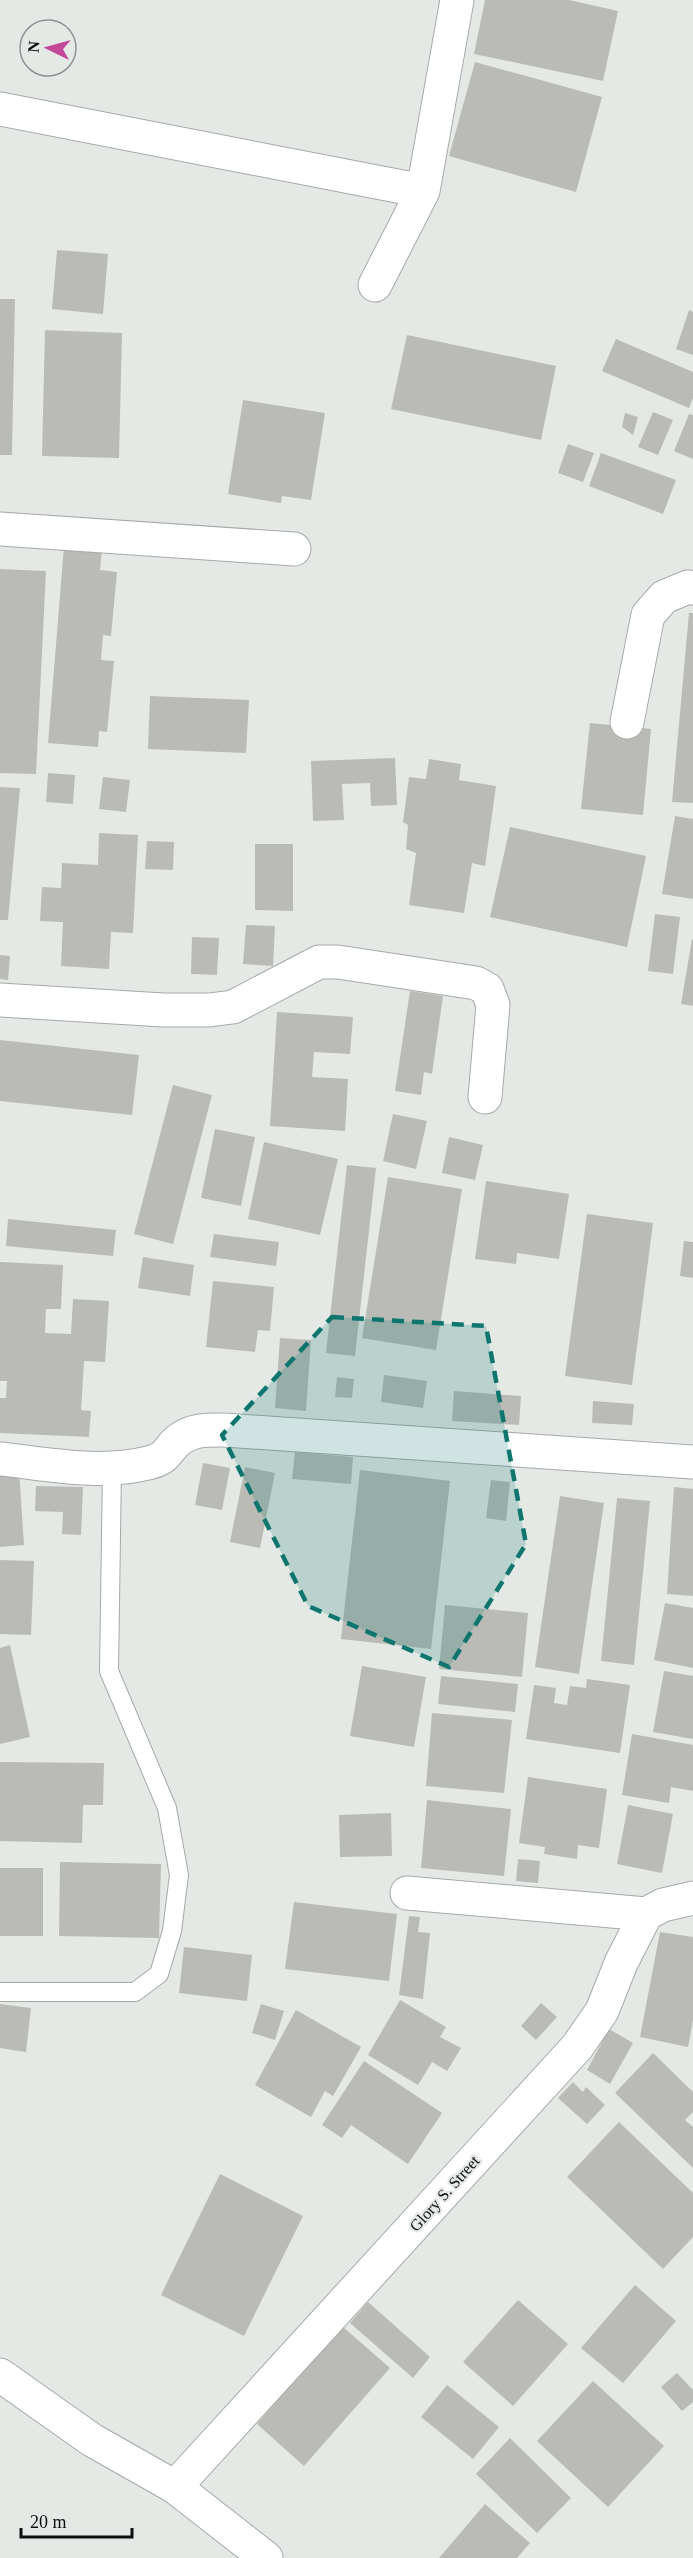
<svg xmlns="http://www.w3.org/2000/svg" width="693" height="2558" viewBox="0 0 693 2558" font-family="'Times New Roman',serif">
	<rect width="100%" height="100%" fill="#e4e9e6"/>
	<path fill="#babbb7" d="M485,0H569L618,11L603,81L474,54Z
		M475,62L602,97L576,192L449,156Z
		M57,250L108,254L103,314L52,309Z
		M0,299H15L12,455H0Z
		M689,310L693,312V355L676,349Z
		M45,330L122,333L119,458L42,456Z
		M407,335L556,366L541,440L391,409Z
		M616,339L693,372V398L689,408L602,371Z
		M243,400L325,413L311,500L282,496L281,503L228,494Z
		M653,412L673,420L658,455L638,447Z
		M625,413L638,417L633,435L622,427Z
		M689,414L693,415V459L674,451Z
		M568,444L594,453L583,482L558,473Z
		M601,453L676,480L663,514L589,486Z
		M64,546L102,549L100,570L117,572L111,636L103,635L101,660L114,661L107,732L99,731L98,747L48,743Z
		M0,569L46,571L36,774L0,773Z
		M689,613H693V803L672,802Z
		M150,696L249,700L246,753L148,749Z
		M590,723L651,729L643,815L581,809Z
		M395,758L397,805L371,806L370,783L342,784L344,820L313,821L311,761Z
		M429,759L461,764L459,780L496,786L485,866L472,863L464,913L409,905L416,853L406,849L408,825L403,822L409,777L426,779Z
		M48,773L75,775L73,804L46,802Z
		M103,777L130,780L126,812L99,809Z
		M0,787L20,788L8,920H0Z
		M675,816L693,819V899L662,894Z
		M510,827L646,856L627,947L490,917Z
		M99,833L138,835L133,933L111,932L109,969L61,966L63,922L40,921L42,887L61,888L62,863L98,865Z
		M147,841L174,842L173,870L145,869Z
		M255,844H293V911L255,910Z
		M655,914L680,917L673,974L648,971Z
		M246,925L275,926L273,966L243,964Z
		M192,937L219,938L217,975L191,974Z
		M692,939L693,940V1006L681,1004Z
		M0,955L10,956L8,980L0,979Z
		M410,991L443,996L432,1074L424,1072L421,1095L395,1091Z
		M277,1012L353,1017L350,1054L314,1052L312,1077L348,1079L345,1131L270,1126Z
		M0,1040L139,1055L132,1115L0,1101Z
		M173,1085L212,1095L173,1244L134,1234Z
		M393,1114L427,1121L416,1169L383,1161Z
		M215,1129L255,1137L241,1206L201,1198Z
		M449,1137L483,1145L475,1180L442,1173Z
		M264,1142L338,1159L320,1235L248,1219Z
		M347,1165L376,1168L355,1356L326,1353Z
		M388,1177L462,1189L436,1350L362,1338Z
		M486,1181L569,1194L559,1259L517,1253L516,1264L475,1259Z
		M587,1214L653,1223L632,1385L565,1376Z
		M8,1219L116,1230L113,1256L6,1246Z
		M214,1234L279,1242L276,1266L210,1257Z
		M684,1241L693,1242V1278L680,1276Z
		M143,1257L194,1265L190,1296L138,1288Z
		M0,1262L63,1265L61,1309H46L45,1333L71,1334L73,1299L109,1301L105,1362L84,1361L81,1410L91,1411L89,1437L0,1433V1398H6L7,1381H0Z
		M213,1281L274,1287L270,1331L258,1330L255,1352L206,1347Z
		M280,1338L311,1340L306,1411L275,1408Z
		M384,1375L427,1381L423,1408L381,1402Z
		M337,1377L354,1379L352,1398L335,1397Z
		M454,1391L521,1396L519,1425L452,1421Z
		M593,1401L634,1404L632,1425L592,1423Z
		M295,1452L353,1457L351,1484L292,1479Z
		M203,1463L230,1468L222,1510L195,1505Z
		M245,1467L275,1473L260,1548L230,1542Z
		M19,1469L24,1545L0,1547V1470Z
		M360,1470L450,1481L431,1649L341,1639Z
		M491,1480L510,1482L506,1521L486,1518Z
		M36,1486L83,1487L81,1535L62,1534L63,1512L35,1511Z
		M674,1487L693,1489V1596L667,1594Z
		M560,1496L604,1503L579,1674L535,1667Z
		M617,1498L650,1501L634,1665L601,1661Z
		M0,1560L34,1561L31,1635L0,1634Z
		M665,1603L693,1608V1668L654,1660Z
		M445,1605L528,1613L522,1677L439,1669Z
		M10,1645L30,1737L0,1744V1648Z
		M362,1666L426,1677L414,1747L350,1736Z
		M664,1671L693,1676V1739L653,1732Z
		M441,1676L518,1684L515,1712L438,1704Z
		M587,1679L630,1685L620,1753L526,1739L534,1685L556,1688L554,1703L567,1705L570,1686L586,1688Z
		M432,1713L512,1720L504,1793L426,1786Z
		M632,1734L693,1745V1791L671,1787L669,1803L622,1795Z
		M0,1762L104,1763L103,1805H83L82,1843L0,1841Z
		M528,1777L607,1789L599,1848L578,1845L577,1859L544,1854L545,1847L519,1843Z
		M427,1800L511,1809L504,1876L421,1868Z
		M628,1805L673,1814L662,1873L617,1864Z
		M391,1813L392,1856L340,1857L339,1815Z
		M518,1859L540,1861L538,1883L516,1881Z
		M60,1862L161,1864L159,1938L59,1936Z
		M0,1868H43V1936H0Z
		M294,1902L397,1914L389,1981L285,1969Z
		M409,1916L420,1917L418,1932L430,1933L423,1999L399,1995Z
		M660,1932L693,1937V2020L688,2047L640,2037Z
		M184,1947L252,1955L247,2001L179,1993Z
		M400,2000L446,2027L440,2037L461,2048L447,2071L432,2062L418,2085L368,2055Z
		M541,2003L557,2017L536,2040L521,2026Z
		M0,2004L31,2008L26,2052L0,2048Z
		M261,2004L284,2011L275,2040L252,2033Z
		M296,2010L361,2047L333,2096L325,2091L311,2117L255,2085Z
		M609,2029L633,2043L610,2084L587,2070Z
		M653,2053L693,2092V2112L685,2120L693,2127V2168L615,2093Z
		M364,2061L442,2113L408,2164L351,2125L342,2138L322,2125Z
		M573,2082L583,2092L586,2087L605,2105L587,2124L558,2098Z
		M619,2122L693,2193V2237L663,2269L567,2177Z
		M220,2174L303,2216L244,2336L161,2295Z
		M635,2285L676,2321L623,2383L581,2348Z
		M518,2300L568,2344L513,2406L463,2362Z
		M368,2302L430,2357L413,2378L350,2323Z
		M342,2326L390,2368L304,2466L257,2424Z
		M677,2373L693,2390V2402L682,2411L661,2387Z
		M593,2381L664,2446L608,2507L537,2441Z
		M447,2385L499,2427L473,2459L421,2417Z
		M510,2438L571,2498L537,2533L476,2474Z
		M485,2504L530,2543L517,2558H439Z"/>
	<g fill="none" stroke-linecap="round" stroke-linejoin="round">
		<g stroke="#a5aaa7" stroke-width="20">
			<path id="lane" d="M0,1992H135L159,1974L172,1931L179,1875L167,1808L109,1671L112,1468"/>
		</g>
		<g stroke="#a5aaa7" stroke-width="35">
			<path id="street" d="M0,109L423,191
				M375,285L423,191L457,0
				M0,529L294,549
				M627,722L648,615L664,597L688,587L693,588
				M0,1000L163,1010H209L233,1007L319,962H338L476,983L487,989L493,1005L485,1097
				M0,1459C49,1464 99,1475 148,1463C170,1458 166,1449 180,1439C194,1429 208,1430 224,1430L693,1462
				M407,1893L646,1914
				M175,2487L577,2047L602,2011L621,1963L646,1914L663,1905L693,1898"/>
		</g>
		<g stroke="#a5aaa7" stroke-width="35">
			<path id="secondary" d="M0,2375L92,2440L175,2487L266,2558"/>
		</g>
		<use href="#lane" stroke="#fff" stroke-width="18"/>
		<use href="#street" stroke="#fff" stroke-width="33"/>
		<use href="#secondary" stroke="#fff" stroke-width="33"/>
	</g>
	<path fill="#0f766e" fill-opacity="0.2" stroke="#0f766e" stroke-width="4.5" stroke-dasharray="12 8" stroke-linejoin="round" d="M332,1317L486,1326L526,1544L449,1667L308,1606L222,1435Z"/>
	<g text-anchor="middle" stroke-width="4.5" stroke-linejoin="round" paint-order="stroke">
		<g font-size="16" fill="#0e0f0e" stroke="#e4e9e6">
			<text transform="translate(444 2193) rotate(-48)" y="6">Glory S. Street</text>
		</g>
	</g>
	<g transform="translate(48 48) rotate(275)"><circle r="28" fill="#e4e9e6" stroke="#8e9290" stroke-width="1.5"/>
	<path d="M0-4.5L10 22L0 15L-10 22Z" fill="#c44897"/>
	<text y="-9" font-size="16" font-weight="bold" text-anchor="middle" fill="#0e0f0e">N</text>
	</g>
	<path d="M21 2528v9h111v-9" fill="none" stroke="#0e0f0e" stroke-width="3"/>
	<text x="30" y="2528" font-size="18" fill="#0e0f0e" stroke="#e4e9e6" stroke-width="4.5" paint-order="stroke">20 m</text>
</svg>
